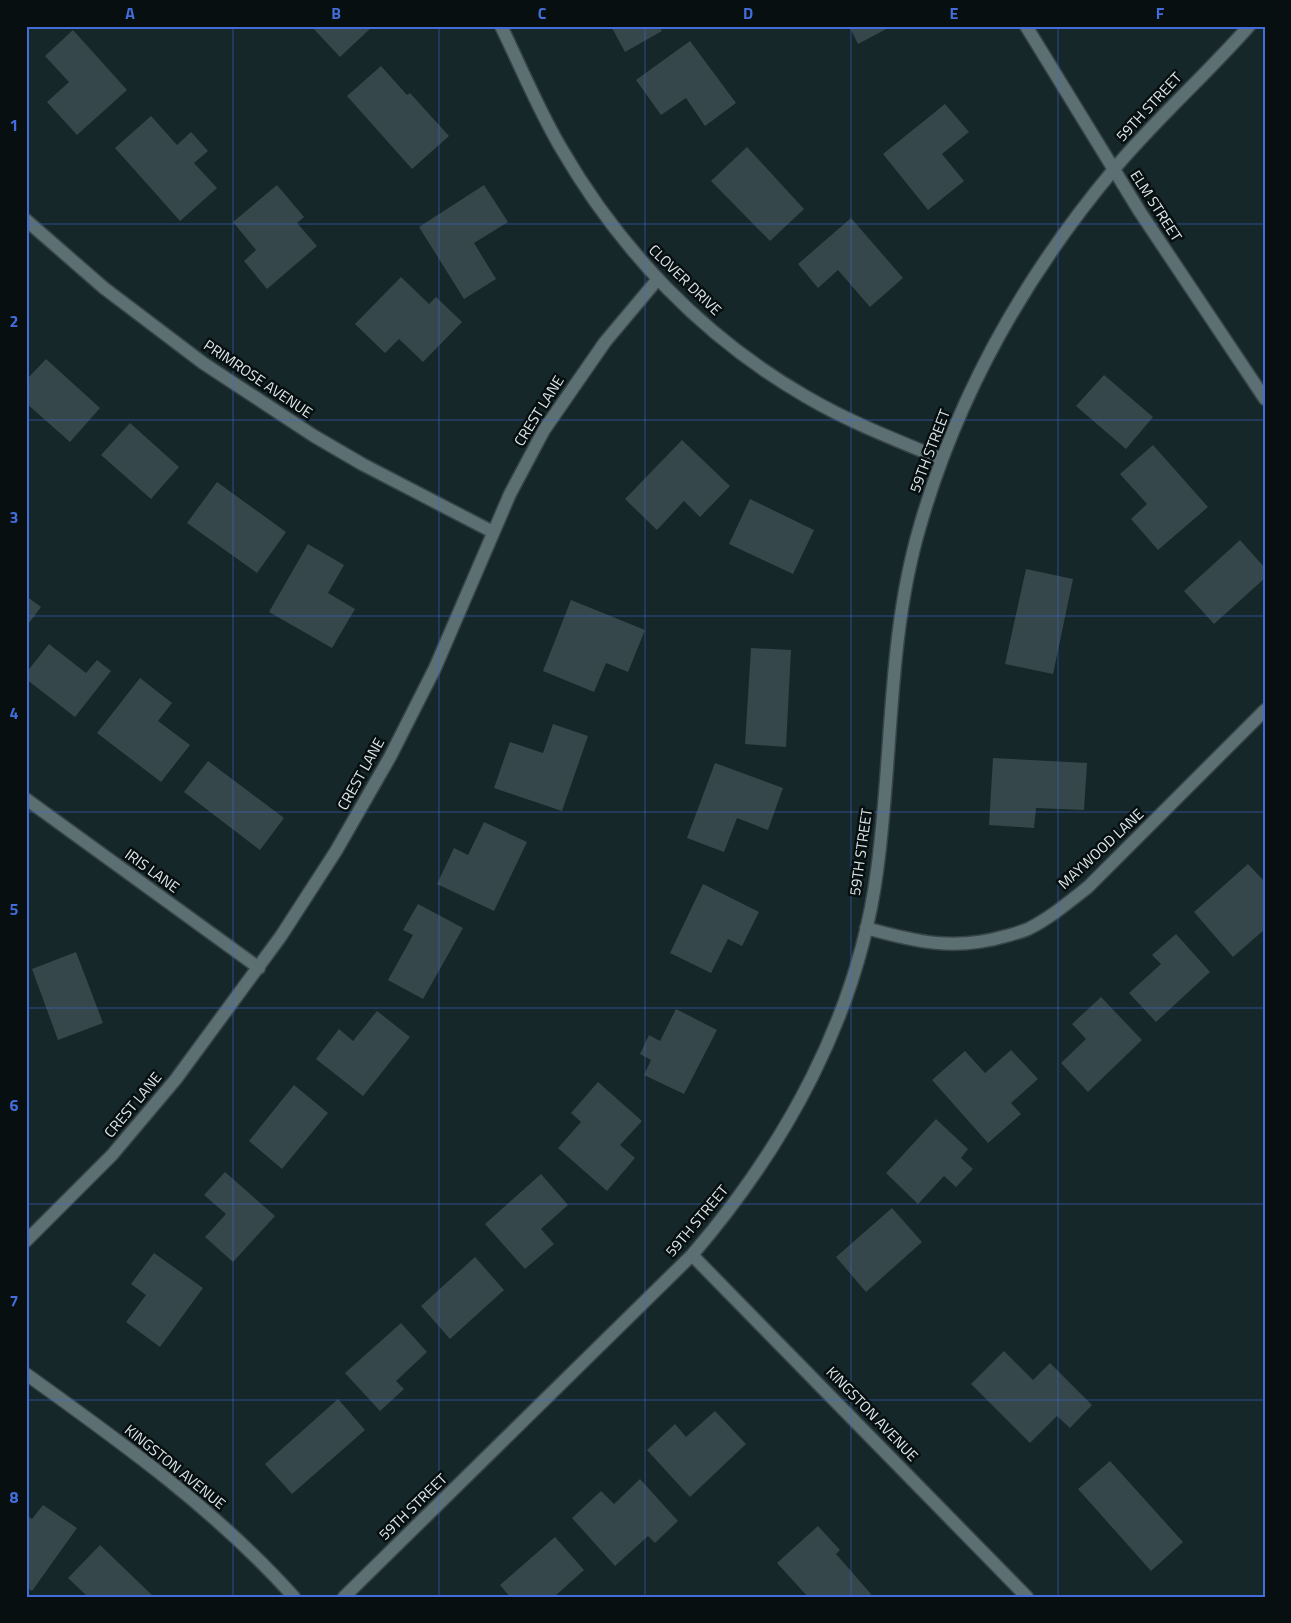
<svg xmlns="http://www.w3.org/2000/svg" width="1291" height="1623" viewBox="0 0 1291 1623" font-family="'Titillium Web',sans-serif">
	<rect width="100%" height="100%" fill="#16272a"/>
	<path fill="#35474a" d="M311,26H373L340,57Z
		M611,26H659L662,31L625,52Z
		M849,26H892L858,44Z
		M73,30L127,90L77,135L47,102L69,82L45,56Z
		M690,41L736,103L705,126L686,98L661,115L636,80Z
		M381,66L407,95L410,93L449,136L412,169L347,96Z
		M945,104L969,132L942,154L964,181L928,210L883,154Z
		M151,116L177,145L191,132L208,151L194,163L217,188L180,221L115,148Z
		M747,147L804,209L770,241L711,181Z
		M277,185L304,217L297,223L317,246L267,289L244,261L256,250L233,222Z
		M484,185L508,222L474,243L496,279L464,299L419,227Z
		M851,218L903,278L870,307L838,270L818,288L798,264Z
		M401,277L429,304L436,297L462,322L423,362L399,339L385,353L355,324Z
		M46,359L100,408L70,442L26,403V380Z
		M1104,375L1153,417L1126,449L1076,406Z
		M130,423L179,467L151,499L101,455Z
		M682,440L730,486L700,517L684,501L657,530L625,499Z
		M1153,445L1208,507L1158,550L1131,519L1147,504L1120,474Z
		M217,482L286,532L257,573L187,523Z
		M750,499L814,530L793,574L729,544Z
		M1240,540L1265,568V578L1214,624L1184,591Z
		M308,544L344,565L328,593L355,609L332,648L269,612Z
		M1026,569L1073,579L1053,674L1005,664Z
		M26,596L41,607L26,627Z
		M571,600L645,630L628,672L606,663L594,692L543,671Z
		M49,644L86,673L97,660L111,671L75,717L26,679V673Z
		M751,648L791,650L786,747L745,744Z
		M140,678L172,703L158,721L190,745L161,782L97,733Z
		M553,724L588,736L562,811L494,788L510,742L543,753Z
		M993,758L1087,763L1084,810L1036,808L1034,828L989,825Z
		M208,761L284,818L260,850L184,792Z
		M715,763L783,788L768,830L737,818L724,852L687,838Z
		M484,822L527,842L494,911L437,884L454,848L468,855Z
		M1248,864L1265,882V929L1233,957L1194,912Z
		M703,884L759,912L742,946L728,939L711,973L670,953Z
		M418,904L463,928L423,999L388,980L413,935L403,930Z
		M1176,934L1210,972L1156,1022L1129,993L1161,964L1152,955Z
		M76,952L103,1023L58,1040L32,969Z
		M1101,997L1142,1040L1088,1092L1061,1063L1086,1039L1072,1024Z
		M676,1009L717,1030L684,1094L644,1075L651,1060L640,1054L649,1035L660,1041Z
		M377,1011L410,1037L363,1096L316,1059L339,1029L353,1041Z
		M1011,1050L1038,1079L1011,1103L1021,1114L988,1143L932,1080L965,1051L985,1073Z
		M598,1082L642,1121L620,1145L635,1158L607,1191L558,1148L581,1122L571,1113Z
		M294,1085L328,1113L282,1169L249,1141Z
		M936,1119L968,1149L961,1158L973,1169L956,1187L944,1176L918,1204L886,1173Z
		M225,1172L275,1216L233,1262L205,1237L226,1214L204,1195Z
		M541,1174L568,1205L541,1229L554,1244L525,1269L485,1224Z
		M892,1208L922,1242L866,1292L836,1257Z
		M154,1253L203,1288L160,1347L126,1322L146,1295L131,1284Z
		M475,1257L504,1290L450,1339L421,1306Z
		M401,1323L427,1352L396,1381L404,1389L380,1411L345,1373Z
		M1004,1351L1033,1380L1050,1363L1092,1405L1070,1428L1057,1416L1030,1443L971,1384Z
		M338,1399L365,1430L292,1494L265,1464Z
		M715,1411L746,1444L690,1497L647,1450L675,1424L686,1437Z
		M1110,1461L1183,1542L1151,1571L1078,1489Z
		M640,1479L678,1521L655,1543L648,1536L615,1566L572,1518L601,1491L614,1504Z
		M43,1505L77,1528L32,1591L26,1587V1515L32,1519Z
		M818,1526L840,1550L836,1554L871,1594L869,1597H808L777,1563Z
		M555,1537L584,1570L554,1597H510L500,1585Z
		M100,1545L154,1597H88L68,1578Z"/>
	<g fill="none" stroke-linecap="round" stroke-linejoin="round">
		<g stroke="#374447" stroke-width="15">
			<path id="street" d="M501,26C521,67 538,109 561,148C620,250 703,337 805,396C849,422 896,440 942,459
				M1026,26L1140,212L1265,399
				M26,220L104,288L203,363L314,436L362,464L493,532
				M26,799L259,968
				M866,928C916,942 955,951 1006,936C1013,934 1021,932 1028,929C1050,918 1069,902 1088,887L1265,710
				M26,1241L112,1155L176,1079L281,936L336,851L390,757L435,668L510,494L544,430L605,342L657,280
				M692,1255L1027,1597
				M26,1374C121,1442 216,1510 294,1597
				M344,1597L692,1255C785,1147 858,1015 877,871C893,756 887,638 920,526C958,394 1027,273 1115,168C1157,118 1206,75 1249,26"/>
		</g>
		<use href="#street" stroke="#5c6f73" stroke-width="12"/>
	</g>
	<path fill="none" stroke="#446ddc" stroke-width="1" stroke-opacity="0.55" d="M233,26V1597M439,26V1597M645,26V1597M851,26V1597M1058,26V1597M26,224H1265M26,420H1265M26,616H1265M26,812H1265M26,1008H1265M26,1204H1265M26,1400H1265"/>
	<g text-anchor="middle" stroke-width="5" stroke-linejoin="round" paint-order="stroke">
		<g font-size="15" fill="#dee8ea" stroke="#070f10">
			<text transform="translate(1149 107) rotate(-47)" y="5">59TH STREET</text>
			<text transform="translate(1156 206) rotate(57)" y="5">ELM STREET</text>
			<text transform="translate(685 280) rotate(44)" y="5">CLOVER DRIVE</text>
			<text transform="translate(258 379) rotate(34)" y="5">PRIMROSE AVENUE</text>
			<text transform="translate(539 411) rotate(-58)" y="5">CREST LANE</text>
			<text transform="translate(930 451) rotate(-69)" y="5">59TH STREET</text>
			<text transform="translate(361 774) rotate(-61)" y="5">CREST LANE</text>
			<text transform="translate(1101 849) rotate(-43)" y="5">MAYWOOD LANE</text>
			<text transform="translate(861 852) rotate(-82)" y="5">59TH STREET</text>
			<text transform="translate(152 871) rotate(36)" y="5">IRIS LANE</text>
			<text transform="translate(133 1105) rotate(-50)" y="5">CREST LANE</text>
			<text transform="translate(697 1221) rotate(-50)" y="5">59TH STREET</text>
			<text transform="translate(872 1414) rotate(46)" y="5">KINGSTON AVENUE</text>
			<text transform="translate(175 1467) rotate(39)" y="5">KINGSTON AVENUE</text>
			<text transform="translate(413 1507) rotate(-44)" y="5">59TH STREET</text>
		</g>
	</g>
	<rect width="1291" height="1623" fill="none" stroke="#070f10" stroke-width="55"/>
	<rect x="28" y="28" width="1236" height="1568" fill="none" stroke="#446ddc" stroke-width="2"/>
	<g font-size="16" text-anchor="middle" font-weight="bold" fill="#446ddc">
		<text x="130" y="19">A</text>
		<text x="336" y="19">B</text>
		<text x="542" y="19">C</text>
		<text x="748" y="19">D</text>
		<text x="954" y="19">E</text>
		<text x="1160" y="19">F</text>
		<text x="14" y="131">1</text>
		<text x="14" y="327">2</text>
		<text x="14" y="523">3</text>
		<text x="14" y="719">4</text>
		<text x="14" y="915">5</text>
		<text x="14" y="1111">6</text>
		<text x="14" y="1307">7</text>
		<text x="14" y="1503">8</text>
	</g>
</svg>
